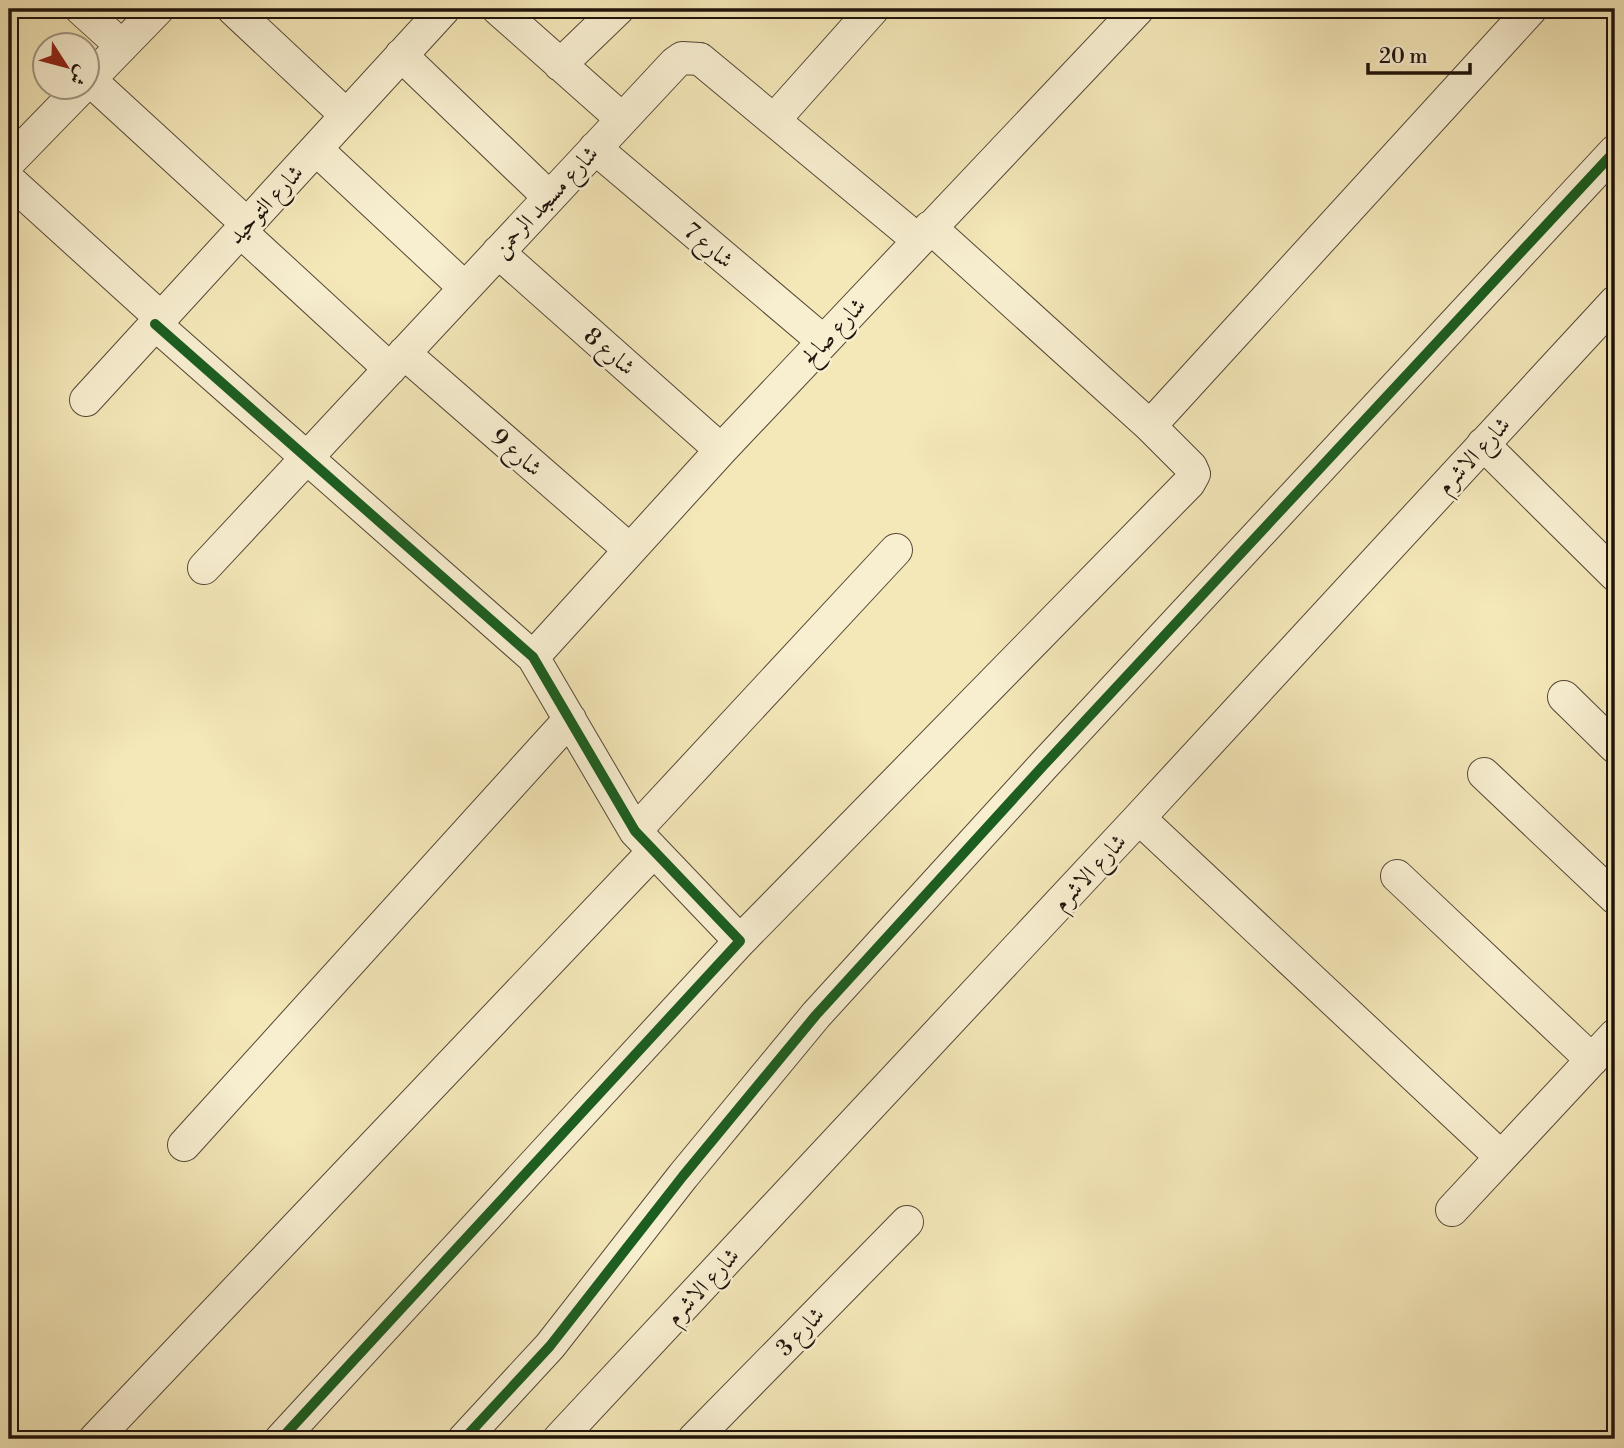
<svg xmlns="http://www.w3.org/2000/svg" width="1624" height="1448" viewBox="0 0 1624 1448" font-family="'Libre Bodoni',Amiri,serif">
	<rect width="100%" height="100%" fill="#f4e7b8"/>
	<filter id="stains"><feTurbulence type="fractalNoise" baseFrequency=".00286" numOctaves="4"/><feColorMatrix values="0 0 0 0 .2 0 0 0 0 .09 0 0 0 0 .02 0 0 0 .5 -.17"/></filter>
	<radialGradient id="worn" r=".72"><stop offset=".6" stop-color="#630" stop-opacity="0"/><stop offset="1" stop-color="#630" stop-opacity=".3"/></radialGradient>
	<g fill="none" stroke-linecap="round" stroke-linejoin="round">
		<g stroke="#544836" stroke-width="34">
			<path id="minor" d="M81,9L122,46
				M233,9L346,115
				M498,9L622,119
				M401,55L549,197
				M560,65L618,9
				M89,79L247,224
				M88,81L158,9
				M774,120L873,9
				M595,148L823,341
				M316,149L465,288
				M9,162L81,88
				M9,180L161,318
				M240,231L390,369
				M498,252L721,450
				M155,324L533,657L635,831L740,941L281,1439
				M404,353L630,550
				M86,400L444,9
				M1150,426L1531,9
				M1483,444L1615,575
				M204,568L675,63L682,58L700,59L918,240
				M533,657L721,450L1138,9
				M1564,697L1615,747
				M1484,774L1615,898
				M1139,818L1501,1157
				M635,831L896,550
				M1397,876L1592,1060
				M740,941L1189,483L1194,474L1191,467L1150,426L930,227
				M184,1145L570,719
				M1452,1210L1615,1035
				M95,1439L654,851
				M464,1439L550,1346L683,1176L816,1015L1044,765L1615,151
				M559,1439L1139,818L1615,302
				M694,1439L907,1222"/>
		</g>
		<use href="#minor" stroke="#f8efd1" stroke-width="32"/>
		<g stroke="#f8efd1" stroke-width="15">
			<path id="cycleway" d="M155,324L533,657L635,831L740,941L281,1439
				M464,1439L550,1346L683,1176L816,1015L1044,765L1615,151"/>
		</g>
		<use href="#cycleway" stroke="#1b5e20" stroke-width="10"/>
	</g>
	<g text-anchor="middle" stroke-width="5" stroke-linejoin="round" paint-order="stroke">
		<g font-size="23" fill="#1f130a" stroke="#f8efd1">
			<text transform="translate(545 201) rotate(-47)" y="8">شارع مسجد الرحمن</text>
			<text transform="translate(265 204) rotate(-47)" y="8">شارع التوحيد</text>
			<text transform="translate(709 245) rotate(40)" y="8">شارع 7</text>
			<text transform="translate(833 331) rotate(-47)" y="8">شارع صالح</text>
			<text transform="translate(610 351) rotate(41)" y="8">شارع 8</text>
			<text transform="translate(517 452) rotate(41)" y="8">شارع 9</text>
			<text transform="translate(1473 455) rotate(-47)" y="8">شارع الاشرم</text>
			<text transform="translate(1089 872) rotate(-47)" y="8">شارع الاشرم</text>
			<text transform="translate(702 1286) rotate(-47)" y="8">شارع الاشرم</text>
			<text transform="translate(800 1331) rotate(-46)" y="8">شارع 3</text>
		</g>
	</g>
	<rect width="1624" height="1448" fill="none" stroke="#f4e7b8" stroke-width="35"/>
	<rect x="10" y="10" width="1603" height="1427" fill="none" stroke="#1f130a" stroke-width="3.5"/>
	<rect x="18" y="18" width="1589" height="1413" fill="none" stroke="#1f130a" stroke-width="2"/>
	<g transform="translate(66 66) rotate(126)"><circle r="33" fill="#f8efd1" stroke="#a19781" stroke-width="2"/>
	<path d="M0-5L12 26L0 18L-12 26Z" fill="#8f2418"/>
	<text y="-10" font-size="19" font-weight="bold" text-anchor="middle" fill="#1f130a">ش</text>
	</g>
	<path d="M1368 63v10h102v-10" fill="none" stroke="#1f130a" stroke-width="3.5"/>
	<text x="1379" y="63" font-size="21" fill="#1f130a" stroke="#f8efd1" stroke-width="5" paint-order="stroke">20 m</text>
	<rect width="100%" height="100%" filter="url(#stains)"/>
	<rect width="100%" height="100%" fill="url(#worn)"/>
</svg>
